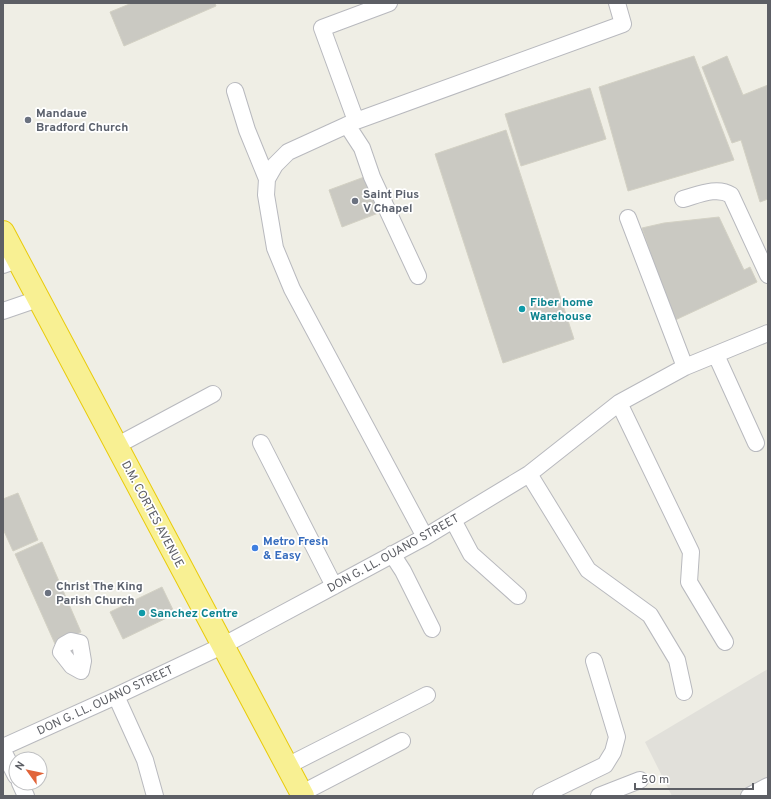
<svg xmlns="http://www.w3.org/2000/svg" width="771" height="799" viewBox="0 0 771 799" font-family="Overpass,sans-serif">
	<rect width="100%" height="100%" fill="#efeee5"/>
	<path fill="#e1e0da" d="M768,669V796H672L645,742Z"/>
	<path fill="#cac9c2" stroke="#d3d1c4" d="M132,3H215L216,6L124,46L110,12Z
		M694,56L734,160L628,191L599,87Z
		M727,56L743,95L768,85V199L760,202L741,140L732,143L702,67Z
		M590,88L606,139L521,166L505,114Z
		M506,130L574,339L503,363L435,154Z
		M367,176L381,212L342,227L329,190Z
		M719,217L744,270L750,267L757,282L673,321L642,228L664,223Z
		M18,493L38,540L13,551L3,529V499Z
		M42,542L81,632L55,644L15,554Z
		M162,587L175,614L123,639L110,612Z"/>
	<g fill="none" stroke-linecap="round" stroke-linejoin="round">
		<g stroke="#b8b9be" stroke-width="18">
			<path id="minor" d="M235,91L247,130L267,179
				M356,121L322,28L389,3
				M347,125L362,148L372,177L418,276
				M683,199C698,195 717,186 731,195L768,275
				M628,218L685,367
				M3,265L17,260
				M3,311L38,299
				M716,355L756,443
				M619,403L691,552L689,582L725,642
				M261,443L334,586
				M116,446L213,394
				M529,474L588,570L650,615L677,660L684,692
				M453,520L471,554L518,596
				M425,537L292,289L275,248L266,195L267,179L275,165L288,152L356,121L623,24L617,3
				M392,554L403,571L432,629
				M71,641L80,643L83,661L81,671L72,666L61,652L64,645Z
				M116,696L145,760L155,796
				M3,747L116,696L224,645L334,586L425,537L529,474L619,403L685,367L768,333
				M3,751L16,776
				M287,766L427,695
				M20,783L26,796
				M302,793L402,741
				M541,796L605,765L613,752L617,737L594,661
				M599,796L640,780
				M749,796L768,786"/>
		</g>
		<g stroke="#e9cb0b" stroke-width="24">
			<path id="highway" d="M3,232L303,796"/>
		</g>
		<use href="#minor" stroke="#fff" stroke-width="16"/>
		<use href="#highway" stroke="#f8f093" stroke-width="22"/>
	</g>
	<g fill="#6b7280" stroke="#fff" stroke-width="1.5">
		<circle cx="28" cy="120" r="4"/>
		<circle cx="355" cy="201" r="4"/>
		<circle cx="48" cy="593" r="4"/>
	</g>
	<g fill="#0f9aa8" stroke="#fff" stroke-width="1.5">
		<circle cx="522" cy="309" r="4"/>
		<circle cx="142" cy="613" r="4"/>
	</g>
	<circle fill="#3f7fe0" stroke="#fff" stroke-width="1.5" cx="255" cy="548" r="4"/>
	<g text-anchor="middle" stroke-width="3.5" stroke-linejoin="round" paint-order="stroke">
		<g font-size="12" font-weight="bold" fill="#5b616d" stroke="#fff" text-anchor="start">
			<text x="36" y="117">Mandaue<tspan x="36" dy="14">Bradford Church</tspan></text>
			<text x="363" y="198">Saint Pius<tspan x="363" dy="14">V Chapel</tspan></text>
			<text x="56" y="590">Christ The King<tspan x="56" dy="14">Parish Church</tspan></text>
		</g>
		<g font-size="12" font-weight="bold" fill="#0d838f" stroke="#fff" text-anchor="start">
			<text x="530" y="306">Fiber home<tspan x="530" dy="14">Warehouse</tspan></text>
			<text x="150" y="617">Sanchez Centre</text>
		</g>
		<g font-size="12" fill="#5d5f65" stroke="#fff">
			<text transform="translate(153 514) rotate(62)" y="4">D.M. CORTES AVENUE</text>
			<text transform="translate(393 553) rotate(-29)" y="4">DON G. LL. OUANO STREET</text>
			<text transform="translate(105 700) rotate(-25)" y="4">DON G. LL. OUANO STREET</text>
		</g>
		<g font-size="12" font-weight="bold" fill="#366cbe" stroke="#fff" text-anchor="start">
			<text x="263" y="545">Metro Fresh<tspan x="263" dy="14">&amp; Easy</tspan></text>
		</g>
	</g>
	<rect width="771" height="799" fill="none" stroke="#5d5f65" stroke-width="8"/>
	<g transform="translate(28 771) rotate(303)"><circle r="19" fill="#ffffff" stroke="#bebfc1"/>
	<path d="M0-3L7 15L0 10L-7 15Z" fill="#e16439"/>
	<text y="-6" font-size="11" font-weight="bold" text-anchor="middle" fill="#5d5f65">N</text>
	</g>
	<path d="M635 783v6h118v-6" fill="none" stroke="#5d5f65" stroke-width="2"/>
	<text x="641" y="783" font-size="12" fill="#5d5f65" stroke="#ffffff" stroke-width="3" paint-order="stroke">50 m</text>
</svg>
